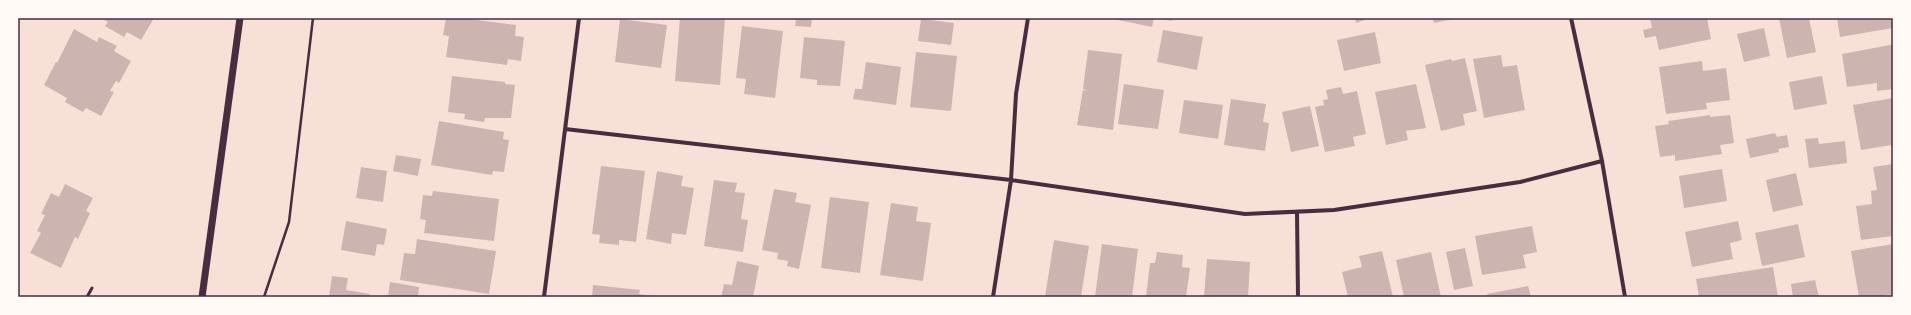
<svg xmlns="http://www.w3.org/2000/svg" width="1911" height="315" viewBox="0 0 1911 315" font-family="'Zilla Slab',serif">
	<rect width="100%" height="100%" fill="#f7e1d7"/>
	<path fill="#ccb4b1" d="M101,18H154L141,40L127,32L124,37L105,26L108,22Z
		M446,18H461L516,25L515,36L524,37L521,61L508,59L507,65L446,57L449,36L443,35Z
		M680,18H725L720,85L675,81Z
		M786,18H812L811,27L795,26L796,20Z
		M1109,18H1154L1152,27Z
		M1158,18H1173L1172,21Z
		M1355,18H1370L1356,23Z
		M1433,18H1453V19L1434,23Z
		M1650,18H1707L1711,39L1659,50L1656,36L1645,38L1643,30L1652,28Z
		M1779,18H1809L1816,52L1787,58Z
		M1837,18H1893V28L1840,37Z
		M620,19L667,25L661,68L615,62Z
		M921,19L954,23L951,45L918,41Z
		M742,26L783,31L775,98L744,94L746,79L736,78Z
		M1764,28L1770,56L1744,62L1737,34Z
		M74,29L97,42L99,37L117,46L114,51L131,61L119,83L116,81L110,91L114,92L101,116L86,108L83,112L65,102L67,98L44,85L56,62L57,63Z
		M1163,30L1203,37L1197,70L1157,62Z
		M1375,32L1381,63L1344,71L1337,40Z
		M804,37L845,41L840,86L817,85V80L800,78Z
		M1890,45H1893V89L1877,91V83L1847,87L1842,54Z
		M1088,50L1122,54L1113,130L1077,125L1083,90L1088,91L1083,89Z
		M916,52L957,56L951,111L910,107Z
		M1501,55L1503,67L1517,65L1525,110L1484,118L1473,59Z
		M1465,58L1477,111L1463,114L1465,125L1441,131L1425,65L1451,59L1452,61Z
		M1702,61L1703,71L1726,68L1730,100L1706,103L1707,109L1666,114L1659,67Z
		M866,62L901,67L896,105L853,99L855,89H862Z
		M452,76L505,82V84L515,85L511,118H485L484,122L464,119L465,114L448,112Z
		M1822,76L1827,104L1794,110L1789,82Z
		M1124,84L1164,90L1158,129L1118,124Z
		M1416,84L1426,128L1406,131L1408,140L1386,145L1375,92Z
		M1341,87L1343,94L1357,91L1366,134L1353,137L1355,146L1325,152L1315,107L1324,105L1323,100L1328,99L1326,90Z
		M1893,98V147H1891V145L1861,150L1853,105Z
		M1231,99L1266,104L1263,122L1269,123L1265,151L1224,145Z
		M1184,100L1223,105L1218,139L1179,133Z
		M1310,106L1319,146L1291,152L1282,112Z
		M1710,115V117L1730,115L1734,143L1720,145L1722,154L1675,161V155L1660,157L1655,126L1669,124L1668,121Z
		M439,121L504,132L503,139L509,140L504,172L493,171L492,175L431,165Z
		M1775,133L1777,137L1787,135L1789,147L1778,149L1779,152L1750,158L1746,139Z
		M1818,138L1819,144L1845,141L1847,163L1809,168L1805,139Z
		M396,155L421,159L418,176L393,171Z
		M1893,164V236L1861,240L1856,206L1872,204L1871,191L1877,190L1873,167Z
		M601,166L645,171L636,242L619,240V245L599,243L600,235L592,234Z
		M361,167L387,171L383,202L356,198Z
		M1722,169L1727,201L1684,208L1679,176Z
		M657,171L683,176L681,186L694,188L686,235L672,233L671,244L646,239Z
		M1796,173L1803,205L1773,212L1766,180Z
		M714,180L737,183L735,192L745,193L741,219L748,220L743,252L704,246Z
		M65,184L93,198L86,211L90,213L78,239L75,237L61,268L30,253L41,233L37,231L45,215L41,214L51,193L59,197Z
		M774,189L797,193L795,202L811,205L799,269L787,266L788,261L777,259L778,253L762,250Z
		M433,191L499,199L494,241L424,233L426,220L420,219L423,195L432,196Z
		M830,197L869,202L860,273L821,268Z
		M891,203L918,207L916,221L931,223L923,281L880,275Z
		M346,221L387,229L384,245L377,244L375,256L341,250Z
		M1738,221L1742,240L1730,243L1733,259L1692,267L1685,232Z
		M1798,224L1805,257L1762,266L1755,233Z
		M1532,226L1537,252L1523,255L1526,268L1482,275L1475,236Z
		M417,239L496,251L489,294L400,280L404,253L415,254Z
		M1054,240L1089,246L1081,297H1045Z
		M1102,244L1138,249L1132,297H1095Z
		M1893,244V294L1877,297H1859L1851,251Z
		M1465,248L1473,286L1454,290L1446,252Z
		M1382,251L1393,297H1348L1342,272L1362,267L1359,256Z
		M1157,252L1183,255L1182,267L1190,268L1186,297H1146L1150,263H1155Z
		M1431,252L1441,297H1404L1396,260Z
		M1207,259L1250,262L1248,297H1204Z
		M737,261L759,266L753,297H721L724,284L732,285Z
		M1773,267L1778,297H1699L1696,279Z
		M332,276L348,278L346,290L370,294L369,297H329Z
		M1815,280L1819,297H1793L1791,284Z
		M390,282L419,287L418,297H388Z
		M593,285L640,290L639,294L660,297H592Z
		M1528,286L1531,297H1488L1487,294Z"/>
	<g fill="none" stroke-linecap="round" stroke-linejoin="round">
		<path stroke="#4a2c40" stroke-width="2.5" d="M264,297L289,222L313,18"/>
		<path stroke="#4a2c40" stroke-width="3" d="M87,297L92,288"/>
		<path stroke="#4a2c40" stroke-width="4" d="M1571,18L1602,161L1625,297
			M565,129L1011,180L1245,214L1334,210L1520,182L1602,161
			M1297,212L1298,297
			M544,297L579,18
			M993,297L1011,180L1016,94L1028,18"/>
		<path stroke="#4a2c40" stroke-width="7" d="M202,297L240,18"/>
	</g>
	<rect width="1911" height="315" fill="none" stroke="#fffaf5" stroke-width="38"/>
	<rect x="19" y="19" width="1873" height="277" fill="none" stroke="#4a2c40" stroke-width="1.5"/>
</svg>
